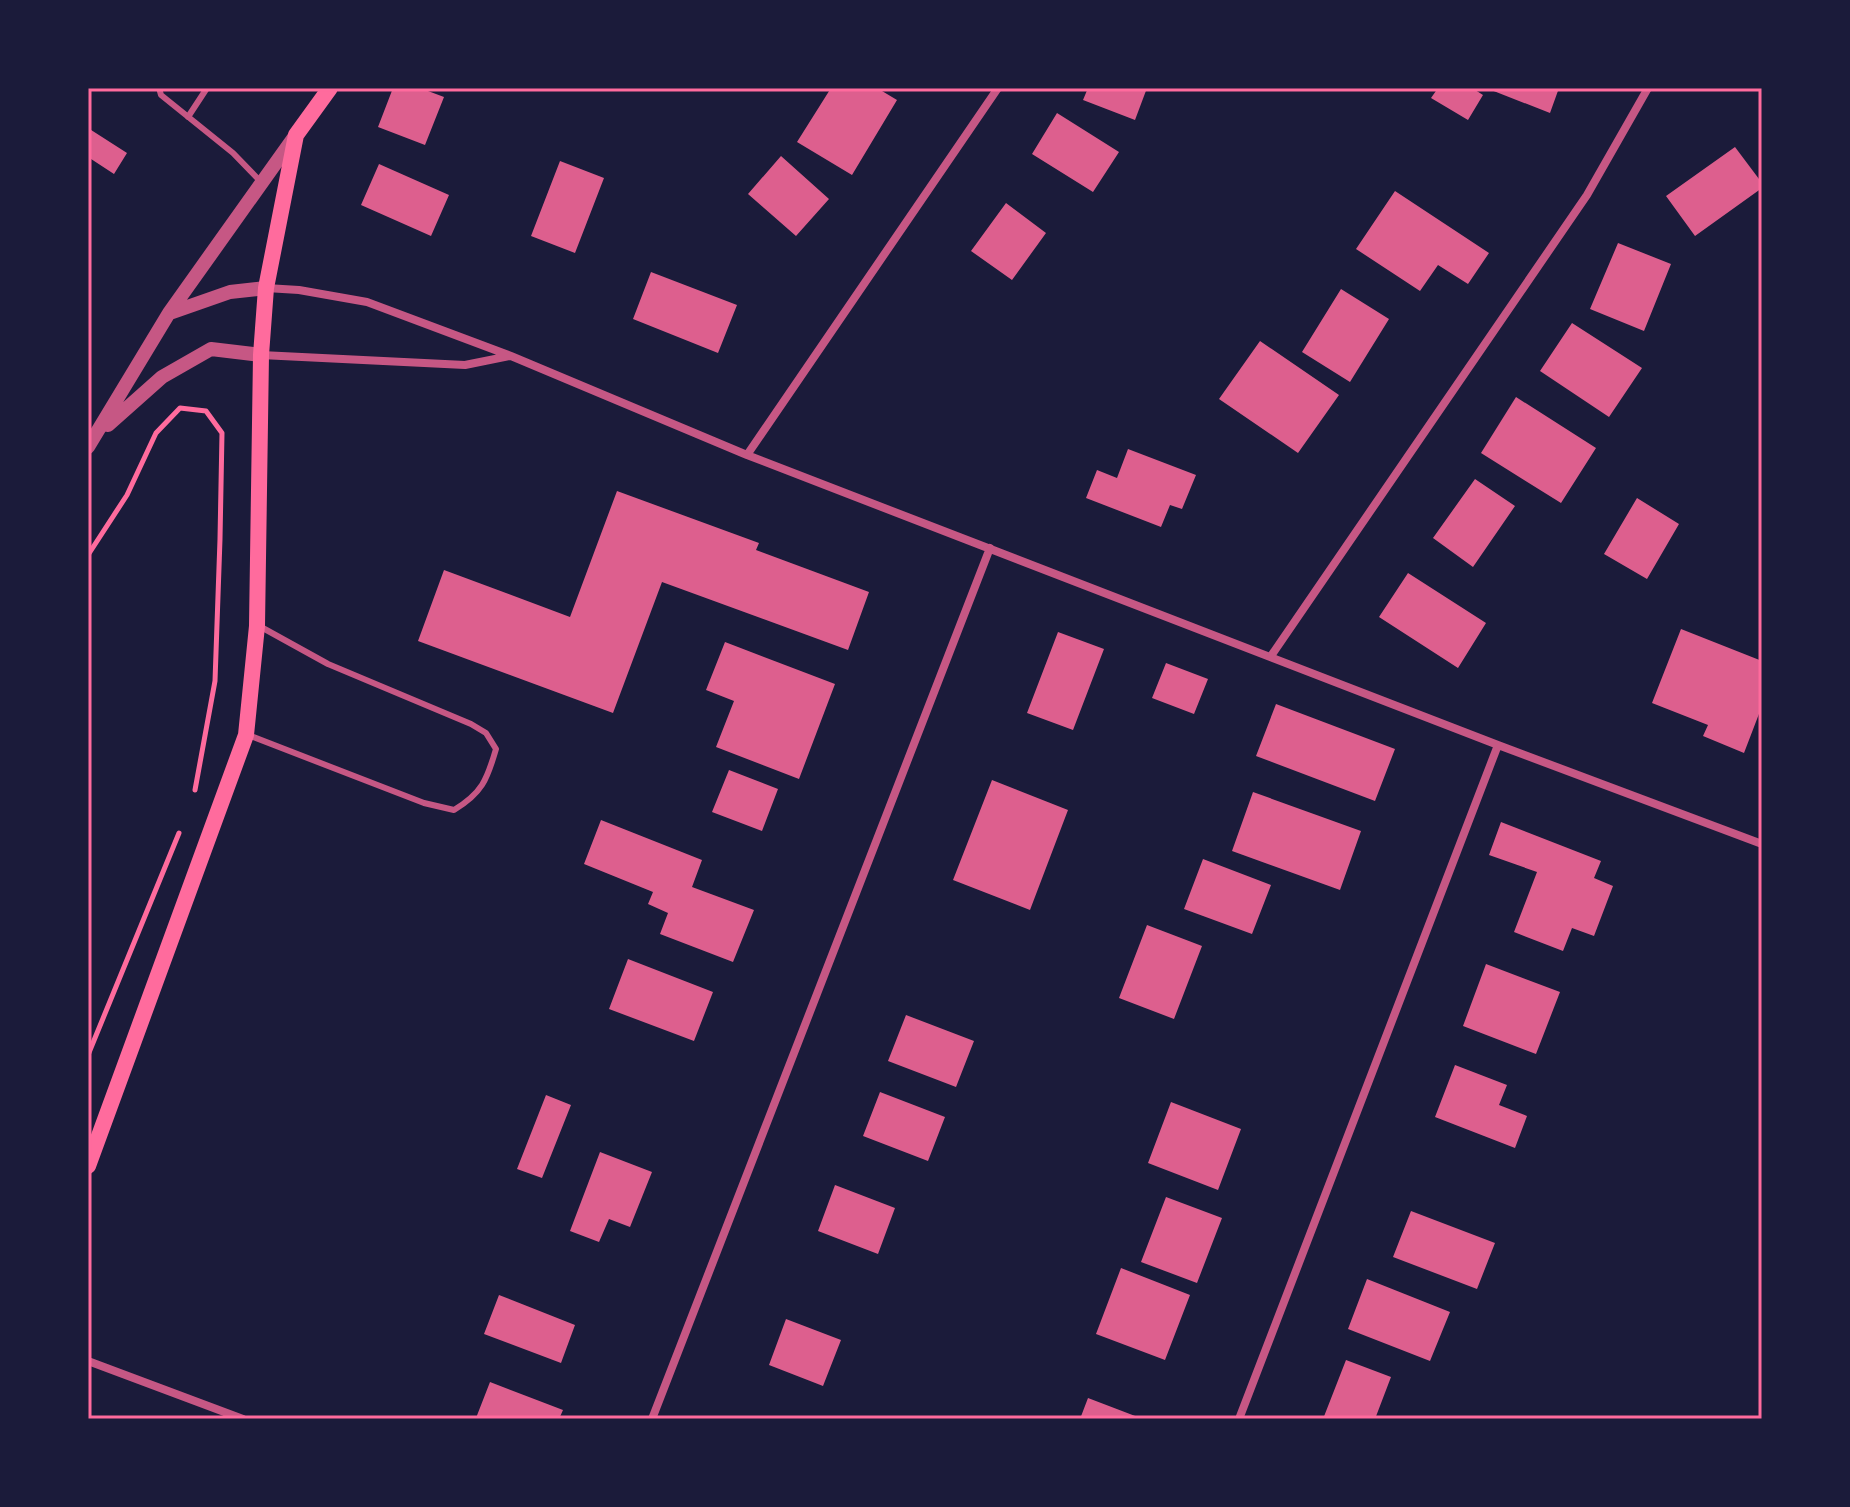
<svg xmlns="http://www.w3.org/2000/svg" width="1850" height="1507" viewBox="0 0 1850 1507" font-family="'Crimson Pro',serif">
	<rect width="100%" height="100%" fill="#1b1b3a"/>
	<path fill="#dd5f8e" d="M393,88H420L444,97L425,145L378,127Z
		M831,88H877L897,100L852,175L797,142Z
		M1088,88H1147L1135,120L1083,100Z
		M1438,88H1472L1483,95L1468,120L1431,98Z
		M1486,88H1559L1550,113Z
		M1057,113L1119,152L1093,192L1032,154Z
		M88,128L127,153L114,174L88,157Z
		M1735,147L1762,183V188L1695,236L1666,196Z
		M781,156L829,199L796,236L748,194Z
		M560,161L604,178L575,253L531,236Z
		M379,164L449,195L431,236L361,205Z
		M1395,191L1489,253L1468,284L1438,265L1420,291L1356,249Z
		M1006,203L1046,233L1012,280L971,251Z
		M1618,243L1671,264L1644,331L1590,309Z
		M651,272L737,305L718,353L633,319Z
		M1341,289L1389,319L1350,382L1302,352Z
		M1572,323L1642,368L1609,417L1540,371Z
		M1260,341L1339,395L1298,453L1219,399Z
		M1516,397L1596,448L1561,503L1481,453Z
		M1128,449L1196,475L1182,509L1170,505L1161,527L1086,498L1097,470L1117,478Z
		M1475,479L1515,506L1473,567L1433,538Z
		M617,491L759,543L756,550L869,592L848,650L662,582L613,713L418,641L444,570L570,617Z
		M1637,498L1679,524L1647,579L1604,554Z
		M1408,573L1486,623L1458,668L1379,617Z
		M1681,629L1762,661V706L1744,753L1703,736L1708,725L1652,703Z
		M1058,632L1104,649L1073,730L1027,713Z
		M725,642L835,684L799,779L716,747L734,701L706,690Z
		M1166,663L1208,679L1194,714L1152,698Z
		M1276,704L1395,749L1375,801L1256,756Z
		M729,770L778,789L762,831L712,812Z
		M992,780L1068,810L1030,910L953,880Z
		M1253,792L1361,831L1340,890L1232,851Z
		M601,820L702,860L692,887L754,910L733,962L660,934L668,913L648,904L653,892L584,864Z
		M1501,822L1601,861L1594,878L1613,886L1594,936L1572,928L1563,951L1514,932L1537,872L1489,855Z
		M1203,859L1271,885L1252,934L1184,909Z
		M1147,925L1202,946L1174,1019L1119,998Z
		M628,959L713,992L694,1041L609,1009Z
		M1486,964L1560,992L1536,1054L1463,1026Z
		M906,1015L974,1041L956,1087L888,1061Z
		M1455,1065L1507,1085L1499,1105L1527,1116L1515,1148L1435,1117Z
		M880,1092L945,1117L928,1161L863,1136Z
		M546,1095L571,1105L542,1178L517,1169Z
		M1171,1102L1241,1129L1218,1190L1148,1163Z
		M600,1152L652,1172L630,1227L609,1219L599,1242L570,1231Z
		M835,1185L895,1208L878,1254L818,1231Z
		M1166,1197L1222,1218L1197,1283L1141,1262Z
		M1411,1211L1495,1243L1477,1289L1393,1257Z
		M1121,1268L1190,1295L1165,1360L1096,1334Z
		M1367,1279L1450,1312L1430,1361L1348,1329Z
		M499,1295L575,1325L561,1363L484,1334Z
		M786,1319L841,1340L823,1386L769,1365Z
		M1346,1360L1391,1377L1375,1419H1323Z
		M490,1382L563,1410L559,1419L476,1418Z
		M1088,1398L1143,1419H1080Z"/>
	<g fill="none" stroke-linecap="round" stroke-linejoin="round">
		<path stroke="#ff6b9d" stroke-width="5" d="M88,555L127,495L156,433L180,408L206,411L222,433L220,539L215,681L195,790
			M88,1055L179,833"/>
		<path stroke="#c65784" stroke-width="6" d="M159,88L161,95L233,153L262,183
			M188,117L207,88
			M248,735L424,803L454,810C482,793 487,780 496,749L486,733L471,724L328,664L261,627"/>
		<path stroke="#c65784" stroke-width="8" d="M266,288L299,290L367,302L511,356L747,455L1498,745L1762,844
			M261,355L465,365L510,356
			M747,455L998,88
			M1271,656L1587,195L1648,88
			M88,1361L243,1419
			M652,1419L990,548
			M1239,1419L1498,745"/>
		<path stroke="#c65784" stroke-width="14" d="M170,313L230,292L266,288
			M108,425L162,377L211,349L261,355
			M88,447L169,313L295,136"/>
		<path stroke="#ff6b9d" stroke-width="16" d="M88,1166L246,735L257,626L261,355L266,288L296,135L330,88"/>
	</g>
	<rect width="1850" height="1507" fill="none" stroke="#1b1b3a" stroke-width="180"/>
	<rect x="90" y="90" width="1670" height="1327" fill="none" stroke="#ff6b9d" stroke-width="3"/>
</svg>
